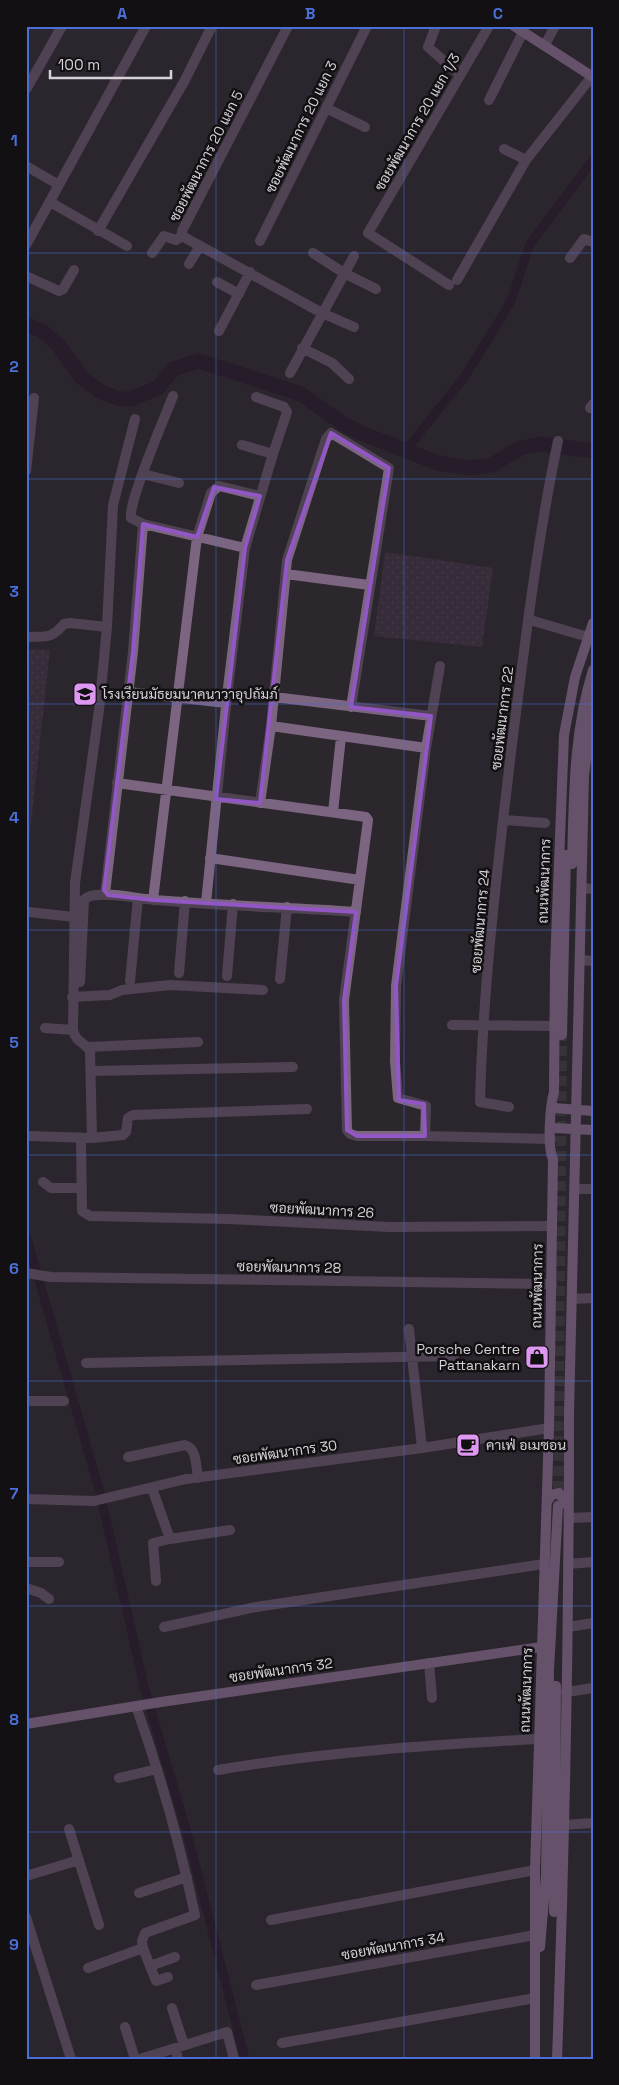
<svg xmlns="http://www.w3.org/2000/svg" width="619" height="2085" viewBox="0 0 619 2085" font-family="'Space Grotesk',Sarabun,sans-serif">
	<defs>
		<pattern id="grass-dots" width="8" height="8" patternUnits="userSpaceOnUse" patternTransform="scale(1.25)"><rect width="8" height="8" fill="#45334a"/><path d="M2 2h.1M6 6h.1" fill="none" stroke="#5f5063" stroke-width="1.8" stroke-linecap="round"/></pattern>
	</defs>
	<rect width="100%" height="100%" fill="#2c262d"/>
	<path fill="url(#grass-dots)" d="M385,552L493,568L482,647L374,636Z
		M26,649L50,650L26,870Z"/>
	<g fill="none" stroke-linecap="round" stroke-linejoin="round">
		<path stroke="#221026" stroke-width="9" d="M406,450L463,379L485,344L511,301L530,244L593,160
			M26,1235L100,1493L145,1690L188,1836L245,2059"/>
		<path stroke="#221026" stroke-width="15" d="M26,325L41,330L58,345L82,378L101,392L120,399H130L158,388L173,369L199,361L301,394L342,423L361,433L438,463L470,468L492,465L520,448L541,444L593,451"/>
		<path stroke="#464046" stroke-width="10" stroke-dasharray="10 5" stroke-linecap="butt" d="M558,1506L562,1035"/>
		<path stroke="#7b6581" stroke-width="10" d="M436,26L428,47L460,75
			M545,45L555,26
			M27,88L62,26
			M489,100L523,32
			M326,108L365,127
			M504,149L526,160
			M26,166L59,185
			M50,202L127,246
			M98,231L185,80L212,26
			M182,236V231L288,26
			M182,236L322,313L354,327
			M260,241L367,26
			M26,245L146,26
			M152,253L164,236L176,240L182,236
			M313,253L344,273L376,289
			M570,258L584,239L593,242
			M189,264L200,246
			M26,276L59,291L63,289L74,270
			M457,280L526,160L593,75
			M217,282L239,294
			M449,285L368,233L489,26
			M219,331L250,272
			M302,348L332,363L349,379
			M290,373L354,256
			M173,396C165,417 128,502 131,518L143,524L245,548
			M590,408L593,404
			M242,445L273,454
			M26,471L34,398
			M143,474L179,483
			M286,574L369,585
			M530,620L588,637
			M26,637C47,636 50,640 64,624L70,623L107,627
			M440,666L426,748L396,986L395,1061L398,1098L426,1106L425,1136L551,1139
			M129,692L226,703
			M274,697L431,716
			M271,726L426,748
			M117,783L366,817L368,820L344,1000L347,1130L350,1134L357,1136H425
			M260,803L271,726L287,560L326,439L331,433L389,468L351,707
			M333,812L341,737
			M503,820L545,823
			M210,858L360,880
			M582,888L593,889
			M105,894L133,652L143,524
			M153,900L197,537L211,493L219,486L260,496
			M206,903L227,696L245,548L273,454L287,412L284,407L256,397
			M29,912L74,917
			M581,960L593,961
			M179,973L185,901
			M227,976L233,904
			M280,979L287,907
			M130,981L138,898
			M80,982L84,900C93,889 134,898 147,899C216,906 286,907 356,912
			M72,997L110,995L122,990L170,985L263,990
			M452,1025L555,1026
			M45,1028L73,1030
			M88,1047L198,1042
			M91,1071L293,1067
			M509,1107L480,1102C483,983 498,863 512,744C525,643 537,541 558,441
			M29,1136L92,1138L123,1135L126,1132L128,1118L133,1115L307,1109
			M81,1138L82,1211L90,1216L229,1219L390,1227L552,1226
			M92,1138L90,1051C86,1043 75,1042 73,1030L75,883L99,710L107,627L113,505L135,419
			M43,1182L51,1188H82
			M575,1189H593
			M26,1273L51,1277L552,1284
			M572,1299L593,1298
			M409,1329L422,1448
			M86,1363L454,1356
			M26,1401H64
			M128,1457L185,1445C197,1448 196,1467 198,1478
			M152,1488L170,1539L153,1543L156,1581
			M26,1499L94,1501L186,1479L422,1448L549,1428
			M570,1518L593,1517
			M170,1539L230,1530
			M26,1562H59
			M568,1564L593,1562
			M26,1588L41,1593L49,1599
			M164,1627L256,1607L544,1564
			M568,1627L593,1623
			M429,1663L432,1698
			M566,1692L593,1688
			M218,1770C324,1752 431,1745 538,1739
			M119,1778L157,1769
			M564,1825L593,1823
			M69,1829L99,1925
			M26,1876L79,1860
			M139,1893L187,1877
			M26,1917L71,2059
			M271,1920L535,1870
			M143,1948L156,1981L168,1977
			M150,1966L175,1957
			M88,1968L143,1948L142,1941L145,1933L195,1915C180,1844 160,1774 136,1706
			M256,1985L535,1935
			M172,2008L184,2045
			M125,2027L135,2059
			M282,2043L535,1998
			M175,2048L178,2059
			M140,2059L227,2032L234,2059"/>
		<path stroke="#aa88b3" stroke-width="10" d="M514,26L593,77
			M572,864C574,798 573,734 593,670
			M562,1035L566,855
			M554,1108L593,1111
			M554,1128L593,1130
			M547,1502L551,1495L559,1493L569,1508
			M26,1724L161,1702L541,1647
			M554,1912L556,1686
			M540,1947L546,1875L549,1670L558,1506
			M535,2059V1870L549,1428L553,1159C547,1147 550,1106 554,1092L555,965L564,735L575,677L593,623
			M557,2059C565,1843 569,1628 569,1413L584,776L593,699"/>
	</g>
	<path d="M0 0H619V2085H0ZM331,433L389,468L351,707L431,716L396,986L399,1100L424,1104L425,1136H357L347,1130L344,1000L356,912L153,900L108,895L104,890L133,652L143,524L197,537L214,487L260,496L245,548L216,799L260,803L287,560Z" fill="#2c262d" fill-opacity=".55" fill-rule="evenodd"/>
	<path fill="none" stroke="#9256c5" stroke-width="4" stroke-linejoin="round" d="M331,433L389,468L351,707L431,716L396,986L399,1100L424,1104L425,1136H357L347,1130L344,1000L356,912L153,900L108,895L104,890L133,652L143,524L197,537L214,487L260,496L245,548L216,799L260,803L287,560Z"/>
	<path fill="none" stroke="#4b6fd8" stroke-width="1" stroke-opacity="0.55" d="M216,26V2059M404,26V2059M26,253H593M26,479H593M26,704H593M26,930H593M26,1155H593M26,1381H593M26,1606H593M26,1832H593"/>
	<defs>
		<g id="school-square" transform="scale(1.25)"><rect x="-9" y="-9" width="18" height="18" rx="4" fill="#df98f2" stroke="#121013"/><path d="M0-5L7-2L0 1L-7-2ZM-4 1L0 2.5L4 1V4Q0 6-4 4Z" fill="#111"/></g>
		<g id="shop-square" transform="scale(1.25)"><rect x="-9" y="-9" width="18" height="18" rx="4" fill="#df98f2" stroke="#121013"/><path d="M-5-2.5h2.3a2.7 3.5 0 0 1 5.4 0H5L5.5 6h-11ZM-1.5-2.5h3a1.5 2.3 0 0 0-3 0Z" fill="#111"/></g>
		<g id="cafe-square" transform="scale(1.25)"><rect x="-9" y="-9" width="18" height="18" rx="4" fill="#df98f2" stroke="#121013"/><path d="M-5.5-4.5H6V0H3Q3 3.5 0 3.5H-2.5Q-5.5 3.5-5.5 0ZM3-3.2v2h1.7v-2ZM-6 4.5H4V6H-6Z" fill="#111"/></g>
	</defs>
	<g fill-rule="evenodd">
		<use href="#school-square" x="85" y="694"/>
		<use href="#shop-square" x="537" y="1357"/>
		<use href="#cafe-square" x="468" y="1445"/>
	</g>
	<g text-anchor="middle" stroke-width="5" stroke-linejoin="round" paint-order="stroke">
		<g font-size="14" fill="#d6d2d7" stroke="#121013">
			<text transform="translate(417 122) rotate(-60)" y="5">ซอยพัฒนาการ 20 แยก 1/3</text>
			<text transform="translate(301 127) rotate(-64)" y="5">ซอยพัฒนาการ 20 แยก 3</text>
			<text transform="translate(206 156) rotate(-63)" y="5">ซอยพัฒนาการ 20 แยก 5</text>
			<text transform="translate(502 718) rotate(-83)" y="5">ซอยพัฒนาการ 22</text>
			<text transform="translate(544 881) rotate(-88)" y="5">ถนนพัฒนาการ</text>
			<text transform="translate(480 921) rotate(-85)" y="5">ซอยพัฒนาการ 24</text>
			<text transform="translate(322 1210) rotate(3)" y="5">ซอยพัฒนาการ 26</text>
			<text transform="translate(289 1267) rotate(1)" y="5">ซอยพัฒนาการ 28</text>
			<text transform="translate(537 1286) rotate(-89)" y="5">ถนนพัฒนาการ</text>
			<text transform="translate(285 1452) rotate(-8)" y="5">ซอยพัฒนาการ 30</text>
			<text transform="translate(281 1670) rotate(-8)" y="5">ซอยพัฒนาการ 32</text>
			<text transform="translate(526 1690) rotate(-88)" y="5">ถนนพัฒนาการ</text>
			<text transform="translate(393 1946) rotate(-10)" y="5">ซอยพัฒนาการ 34</text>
		</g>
		<g font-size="14" fill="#d6d2d7" stroke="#121013" text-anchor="start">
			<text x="102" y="699">โรงเรียนมัธยมนาคนาวาอุปถัมภ์</text>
			<text x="520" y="1354" text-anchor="end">Porsche Centre<tspan x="520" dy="16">Pattanakarn</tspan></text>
			<text x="486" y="1450">คาเฟ่ อเมซอน</text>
		</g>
	</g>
	<rect width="619" height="2085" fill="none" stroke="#121013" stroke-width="55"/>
	<path d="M50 70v8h121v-8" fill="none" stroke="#d6d2d7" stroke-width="2.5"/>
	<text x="58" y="70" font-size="15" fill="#d6d2d7" stroke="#121013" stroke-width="4" paint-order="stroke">100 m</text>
	<rect x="28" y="28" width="564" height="2030" fill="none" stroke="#4b6fd8" stroke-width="2"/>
	<g font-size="16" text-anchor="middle" font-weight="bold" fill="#4b6fd8">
		<text x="122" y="19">A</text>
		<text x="310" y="19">B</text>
		<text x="498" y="19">C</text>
		<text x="14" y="146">1</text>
		<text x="14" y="372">2</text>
		<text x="14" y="597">3</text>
		<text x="14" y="823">4</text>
		<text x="14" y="1048">5</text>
		<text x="14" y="1274">6</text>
		<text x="14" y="1499">7</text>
		<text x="14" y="1725">8</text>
		<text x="14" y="1950">9</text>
	</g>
</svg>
